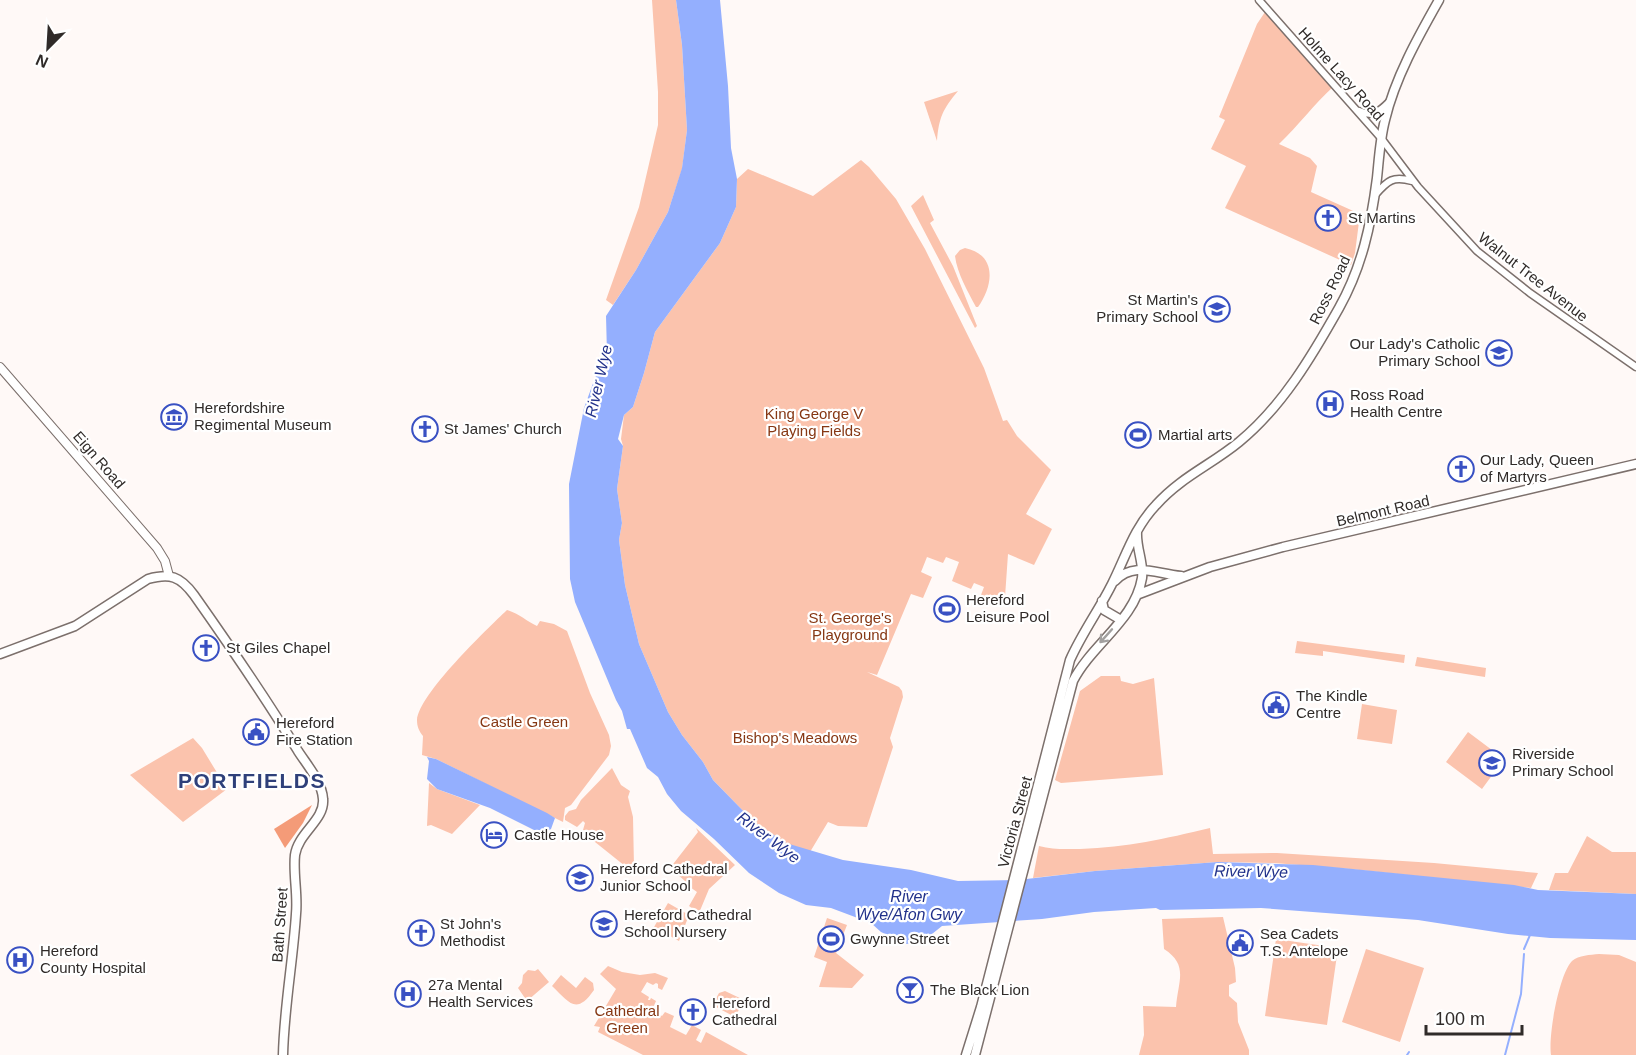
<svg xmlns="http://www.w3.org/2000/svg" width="1636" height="1055" viewBox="0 0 1636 1055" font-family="Arial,sans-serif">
	<rect width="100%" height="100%" fill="#fff9f7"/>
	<path fill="#fbc3ad" d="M652,0H676L682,45L687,130L682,169L668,212L636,270L613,305L606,300L639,207L658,125V92Z
		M1267,9L1334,86C1314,104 1299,125 1279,144L1310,158L1317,166L1311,192L1360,214L1355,253L1351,265L1225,208L1246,166L1211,149L1225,120L1219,117L1257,24Z
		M958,91C943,109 939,117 937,141L924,102Z
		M861,160L869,167L896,199L925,249L984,368L1003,421L1007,420L1017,436L1051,470L1026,514L1052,529L1034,565L1008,554L1005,597L993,600L981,595L984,587L974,583L971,589L952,581L959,562L946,557L943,563L927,557L921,572L932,577L923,598L911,594L877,675L867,672L899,687L902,691L903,697L890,738L893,747L867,827L838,826L828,822L810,852L786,843L754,822L713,780L703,762L682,735L668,712L639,644L625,585L619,540L622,523L617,489L623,446L621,439L624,415L633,407L644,373L655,332L720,243L736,207L737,179L748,169L813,196Z
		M923,195L934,220L930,223L953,266L977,326L975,328L911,206Z
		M965,248C998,255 993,286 978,307H976C968,292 957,273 955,256L960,250Z
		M507,610C520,614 526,621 537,626L540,621L554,624L567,631L590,693L609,735L611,746L609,755L571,805L565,808L563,822L436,759L422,755L423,736C419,731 417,727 417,720C419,694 487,629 507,610Z
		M1297,641L1405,655L1404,663L1323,651V656L1295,653Z
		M1417,657L1486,668L1485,677L1415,666Z
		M1101,676H1120L1121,681L1133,684L1154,678L1163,775L1061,783L1055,780L1080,691Z
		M1362,704L1397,710L1392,744L1357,739Z
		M1468,732L1504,759L1482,789L1446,762Z
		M193,738L202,748L227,789L183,822L130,775Z
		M612,768L621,785L630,791L628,797L633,817L634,867L630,870L585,834L583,830L585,823L583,821L577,827L565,820V816L569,811L576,809L581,800Z
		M429,783L437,789L480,805L452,834L431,825L427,826Z
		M696,828L735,865L709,889L699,913L689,906L697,892L687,885L682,893L679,891L685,881L670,868L698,832Z
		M1210,828L1213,854L1277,853L1434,863L1538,873L1531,888L1350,869L1274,863L1218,862L1095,871L1033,878L1039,846C1053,850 1066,849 1080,849C1128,847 1164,839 1210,828Z
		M1587,836L1612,852H1636V894L1549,890L1555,873H1568Z
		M668,903L689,915L679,941L654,927Z
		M1223,917L1235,968L1236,982L1229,985V996L1237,1003L1238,1022L1249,1050V1055H1139L1144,1035L1143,1006L1176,1007C1178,981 1189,965 1164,949L1162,919Z
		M827,918L847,925L836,953L864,975L852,988L819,987L827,962L814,957Z
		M1276,939L1338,948L1327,1025L1265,1016Z
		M1366,949L1424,968L1400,1042L1342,1022Z
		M1599,954L1619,955L1636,962V1055H1551C1548,1036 1559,974 1572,961C1579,955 1590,955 1599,954Z
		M608,966L622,972L640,975L655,973L668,978L662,990L658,988V984L656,983L653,985L647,982L641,992L649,997L648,1000H650L651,998L656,1001L652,1010L662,1016L665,1012L674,1016L670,1027L686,1035L692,1025L701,1030L696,1040L701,1043L706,1032L748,1055H643L598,1032L600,1027L594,1026L616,989L600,974Z
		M538,969L549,982L527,1001L518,988L522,983L523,975L528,970L535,971Z
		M561,975L576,988L585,977L593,983L594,990C576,1016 569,1002 552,986Z
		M725,991L744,1000L735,1017L716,1007L714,1002L719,993Z"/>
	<path fill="#f49b78" d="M312,805L303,823L285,848L274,829Z"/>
	<path fill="#94affe" d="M676,0H720L728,86L731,148L737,179L736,207L720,243L655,332L644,373L633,407L624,415L618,439L623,446L617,489L622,523L619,540L625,585L639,644L668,712L682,735L703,762L713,780L754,822L786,843L843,860L911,870L958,881L1018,880L1095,871L1218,862L1313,865L1514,885L1538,890L1636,894V940L1550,938L1508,934L1418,920L1261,908L1160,910L1156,908L1094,912L1042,919L942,926L927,938L907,944L881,932L871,923L831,908L806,905L779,893L749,873L714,839L681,811L667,794L658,777L647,768L630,729H627L622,711L616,700L575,602L570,579L569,484L584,408L595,378L607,354L606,316L636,270L668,212L682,168L687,130L682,45Z
		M427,757L436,759L547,813L555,818L551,829L542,834L490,808L437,789L427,779L429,761Z"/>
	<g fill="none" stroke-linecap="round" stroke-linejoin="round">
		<path stroke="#94affe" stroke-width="2" d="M1524,949L1530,935
			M1407,1055L1409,1052
			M1505,1055L1521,994L1524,954"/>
		<g stroke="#7c706c" stroke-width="9">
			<path id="tertiary" d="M1259,0L1381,138L1418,187L1477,251L1530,293L1636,367
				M1359,111C1372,118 1380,111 1389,102
				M1375,195C1388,180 1393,176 1412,181"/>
		</g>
		<g stroke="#7c706c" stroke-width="10">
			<path id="secondary" d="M0,367L157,548L165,561L169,576"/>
		</g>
		<g stroke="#7c706c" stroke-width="11">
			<path id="trunk" d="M1115,581C1134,561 1156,574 1181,576
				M1139,594L1210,567L1283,547L1636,464
				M1102,601L1104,610L1121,620
				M0,654L75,626L148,579C170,573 180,576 194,595C230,646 265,697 298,751C307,765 322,782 323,799C325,820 298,833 295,855C293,874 298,894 296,914C293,961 284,1008 283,1055
				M966,1055L981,1007L1070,660C1082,633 1099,610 1112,584C1126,556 1134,528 1156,505C1181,477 1211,465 1239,442C1282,407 1312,356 1339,308C1362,267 1371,225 1377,178C1379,159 1380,139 1385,120C1395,78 1418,37 1439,0
				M975,1055L1073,681C1092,644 1135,620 1142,578C1144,563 1136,548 1137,532"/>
		</g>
		<use href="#tertiary" stroke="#fff" stroke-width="6"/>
		<use href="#secondary" stroke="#fff" stroke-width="8"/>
		<use href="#trunk" stroke="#fff" stroke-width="8"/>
	</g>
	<defs><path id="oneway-shaft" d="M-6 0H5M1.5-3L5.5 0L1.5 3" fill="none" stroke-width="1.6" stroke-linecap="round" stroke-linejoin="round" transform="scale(1.5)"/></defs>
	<use stroke="#a2a09f" href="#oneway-shaft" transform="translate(1106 636) rotate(132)"/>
	<defs>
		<g id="church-ring" transform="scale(1.35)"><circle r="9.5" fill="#fff" stroke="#3951c3" stroke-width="1.5"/><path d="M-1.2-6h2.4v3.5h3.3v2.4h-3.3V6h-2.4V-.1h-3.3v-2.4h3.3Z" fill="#3951c3"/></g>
		<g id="school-ring" transform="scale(1.35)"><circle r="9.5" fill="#fff" stroke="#3951c3" stroke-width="1.5"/><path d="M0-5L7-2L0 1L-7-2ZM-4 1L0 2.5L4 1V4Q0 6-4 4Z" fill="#3951c3"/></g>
		<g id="hospital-ring" transform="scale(1.35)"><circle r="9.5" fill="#fff" stroke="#3951c3" stroke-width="1.5"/><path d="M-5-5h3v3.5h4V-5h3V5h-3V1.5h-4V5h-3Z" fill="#3951c3"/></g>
		<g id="museum-ring" transform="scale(1.35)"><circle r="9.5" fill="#fff" stroke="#3951c3" stroke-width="1.5"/><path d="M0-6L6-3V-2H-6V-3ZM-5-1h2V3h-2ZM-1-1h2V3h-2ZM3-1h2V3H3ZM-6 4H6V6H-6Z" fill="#3951c3"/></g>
		<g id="stadium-ring" transform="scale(1.35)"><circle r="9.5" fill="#fff" stroke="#3951c3" stroke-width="1.5"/><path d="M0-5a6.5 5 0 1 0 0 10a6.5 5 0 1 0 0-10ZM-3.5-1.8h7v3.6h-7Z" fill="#3951c3"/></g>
		<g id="civic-ring" transform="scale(1.35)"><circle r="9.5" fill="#fff" stroke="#3951c3" stroke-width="1.5"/><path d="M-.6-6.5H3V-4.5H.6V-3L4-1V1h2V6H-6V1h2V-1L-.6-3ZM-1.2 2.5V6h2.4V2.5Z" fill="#3951c3"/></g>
		<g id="hotel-ring" transform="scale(1.35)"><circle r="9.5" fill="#fff" stroke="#3951c3" stroke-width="1.5"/><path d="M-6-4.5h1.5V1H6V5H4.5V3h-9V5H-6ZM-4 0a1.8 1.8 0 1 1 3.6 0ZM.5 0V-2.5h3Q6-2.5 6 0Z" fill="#3951c3"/></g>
		<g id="bar-ring" transform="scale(1.35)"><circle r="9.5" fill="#fff" stroke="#3951c3" stroke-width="1.5"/><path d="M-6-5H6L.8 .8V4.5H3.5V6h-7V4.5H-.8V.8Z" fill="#3951c3"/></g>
	</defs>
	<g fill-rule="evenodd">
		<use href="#church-ring" x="1328" y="218"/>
		<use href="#school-ring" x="1217" y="309"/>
		<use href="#school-ring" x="1499" y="353"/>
		<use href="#hospital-ring" x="1330" y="404"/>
		<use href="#museum-ring" x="174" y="417"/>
		<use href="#church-ring" x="425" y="429"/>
		<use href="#stadium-ring" x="1138" y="435"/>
		<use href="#church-ring" x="1461" y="469"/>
		<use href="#stadium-ring" x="947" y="609"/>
		<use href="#church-ring" x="206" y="648"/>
		<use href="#civic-ring" x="1276" y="705"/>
		<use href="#civic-ring" x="256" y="732"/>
		<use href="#school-ring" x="1492" y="763"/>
		<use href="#hotel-ring" x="494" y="835"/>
		<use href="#school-ring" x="580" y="878"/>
		<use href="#school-ring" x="604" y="924"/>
		<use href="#church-ring" x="421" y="933"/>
		<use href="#stadium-ring" x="831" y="939"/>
		<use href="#civic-ring" x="1240" y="943"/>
		<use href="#hospital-ring" x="20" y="960"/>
		<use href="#bar-ring" x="910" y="990"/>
		<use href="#hospital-ring" x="408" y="994"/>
		<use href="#church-ring" x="693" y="1012"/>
	</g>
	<g text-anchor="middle" stroke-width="4.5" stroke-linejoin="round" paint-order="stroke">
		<g font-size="15" fill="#302b29" stroke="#fff">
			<text transform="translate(1341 74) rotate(48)" y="5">Holme Lacy Road</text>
			<text transform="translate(1533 277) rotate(38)" y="5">Walnut Tree Avenue</text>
			<text transform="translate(1330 290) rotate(-64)" y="5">Ross Road</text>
			<text transform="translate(99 460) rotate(49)" y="5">Eign Road</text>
			<text transform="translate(1383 511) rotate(-13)" y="5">Belmont Road</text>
			<text transform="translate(1015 822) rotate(-75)" y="5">Victoria Street</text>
			<text transform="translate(280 925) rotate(-86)" y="5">Bath Street</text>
		</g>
		<g font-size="15" fill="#302b29" stroke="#fff" text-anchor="start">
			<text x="1348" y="223">St Martins</text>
			<text x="1198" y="305" text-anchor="end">St Martin's<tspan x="1198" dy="17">Primary School</tspan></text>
			<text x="1480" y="349" text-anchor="end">Our Lady's Catholic<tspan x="1480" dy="17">Primary School</tspan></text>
			<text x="1350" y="400">Ross Road<tspan x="1350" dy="17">Health Centre</tspan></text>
			<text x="194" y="413">Herefordshire<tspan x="194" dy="17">Regimental Museum</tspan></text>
			<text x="444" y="434">St James' Church</text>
			<text x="1158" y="440">Martial arts</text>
			<text x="1480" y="465">Our Lady, Queen<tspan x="1480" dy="17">of Martyrs</tspan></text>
			<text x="966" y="605">Hereford<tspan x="966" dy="17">Leisure Pool</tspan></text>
			<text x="226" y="653">St Giles Chapel</text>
			<text x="1296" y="701">The Kindle<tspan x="1296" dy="17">Centre</tspan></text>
			<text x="276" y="728">Hereford<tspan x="276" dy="17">Fire Station</tspan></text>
			<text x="1512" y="759">Riverside<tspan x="1512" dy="17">Primary School</tspan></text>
			<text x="514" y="840">Castle House</text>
			<text x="600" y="874">Hereford Cathedral<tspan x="600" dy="17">Junior School</tspan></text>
			<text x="624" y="920">Hereford Cathedral<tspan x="624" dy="17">School Nursery</tspan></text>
			<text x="440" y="929">St John's<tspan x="440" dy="17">Methodist</tspan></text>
			<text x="1260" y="939">Sea Cadets<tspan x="1260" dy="17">T.S. Antelope</tspan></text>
			<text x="850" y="944">Gwynne Street</text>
			<text x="40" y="956">Hereford<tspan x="40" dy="17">County Hospital</tspan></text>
			<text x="428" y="990">27a Mental<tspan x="428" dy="17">Health Services</tspan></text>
			<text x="930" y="995">The Black Lion</text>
			<text x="712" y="1008">Hereford<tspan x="712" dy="17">Cathedral</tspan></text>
		</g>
		<g font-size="15" fill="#863713" stroke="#fff">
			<text x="814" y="419">King George V<tspan x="814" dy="17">Playing Fields</tspan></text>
			<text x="850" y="623">St. George's<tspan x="850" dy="17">Playground</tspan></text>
			<text x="524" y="727">Castle Green</text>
			<text x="795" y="743">Bishop's Meadows</text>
			<text x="627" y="1016">Cathedral<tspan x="627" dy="17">Green</tspan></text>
		</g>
		<g font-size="16" font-style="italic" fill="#22328b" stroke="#fff">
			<text transform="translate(598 381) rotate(-77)" y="6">River Wye</text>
			<text transform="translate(769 837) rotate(37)" y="6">River Wye</text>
			<text transform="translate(1251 871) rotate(1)" y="6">River Wye</text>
			<text x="909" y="902">River<tspan x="909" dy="18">Wye/Afon Gwy</tspan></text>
		</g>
		<g font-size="21" font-weight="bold" letter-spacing="1.5" fill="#2f407a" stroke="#fff">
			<text x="252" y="788">PORTFIELDS</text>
		</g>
	</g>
	<g transform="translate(48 48) rotate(204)" stroke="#ffffff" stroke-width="4.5" paint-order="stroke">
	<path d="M0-4.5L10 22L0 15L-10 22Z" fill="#302b29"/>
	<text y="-9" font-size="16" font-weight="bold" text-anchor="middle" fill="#302b29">N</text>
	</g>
	<path d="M1426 1025v9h96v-9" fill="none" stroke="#302b29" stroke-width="3"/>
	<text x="1435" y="1025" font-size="18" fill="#302b29" stroke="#ffffff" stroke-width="4.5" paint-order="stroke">100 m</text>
</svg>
